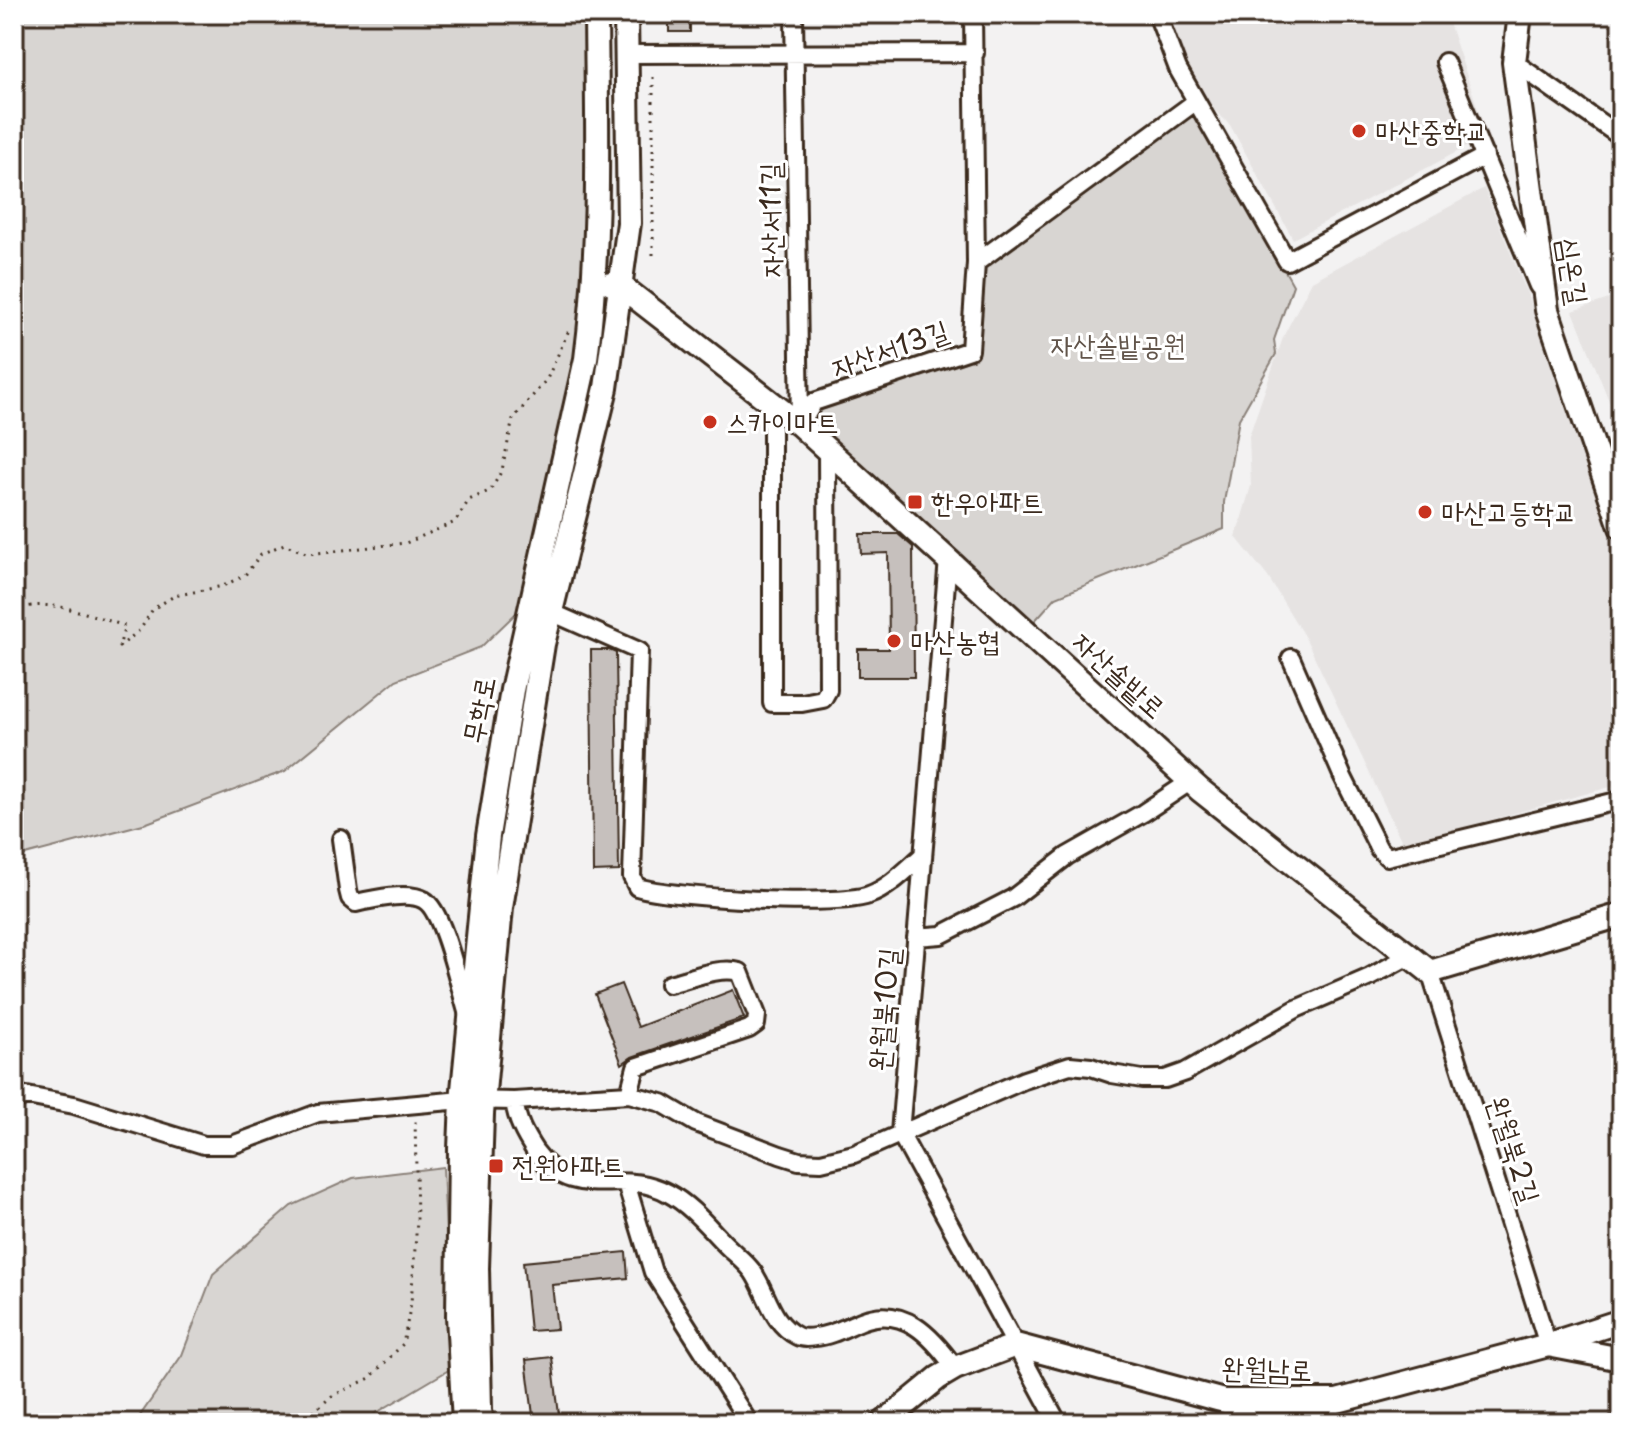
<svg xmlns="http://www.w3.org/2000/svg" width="1635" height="1437" viewBox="0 0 1635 1437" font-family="'Playpen Sans','Poor Story',sans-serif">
	<rect width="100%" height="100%" fill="#f3f2f2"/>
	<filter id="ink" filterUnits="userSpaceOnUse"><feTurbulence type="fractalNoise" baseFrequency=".0125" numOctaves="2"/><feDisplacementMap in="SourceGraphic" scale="16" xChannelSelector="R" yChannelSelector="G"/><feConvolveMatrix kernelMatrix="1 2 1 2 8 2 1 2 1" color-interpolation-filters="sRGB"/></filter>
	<g filter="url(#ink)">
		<path fill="#e6e3e2" d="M1166,14H1446L1487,136L1293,239L1230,125L1194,90Z
			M1484,188L1530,300L1621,552V784L1403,844L1307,641L1268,577L1236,537L1251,486L1249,436L1284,335L1312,281Z
			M1621,295V431L1573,311Z"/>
		<path fill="#d8d5d2" stroke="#8a8078" stroke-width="2" d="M14,14H591L589,383L572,499L538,592L481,647L396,680L285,771L147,823L14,858Z
			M1195,111L1293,285L1274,340L1276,354L1239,419L1224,502V529L1056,597L1031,625L808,421L817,406L974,353L981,269Z
			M443,1167L452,1368L359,1423H135L182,1355L213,1274L291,1206L353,1178Z"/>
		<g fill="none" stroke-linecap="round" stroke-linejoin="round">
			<path stroke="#827770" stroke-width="5" d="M1604,1423L1621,1407"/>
		</g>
		<path fill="#c6c0bd" stroke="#3b2a1e" stroke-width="2" d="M669,14H690V32H669Z
			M860,534H898L913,547L914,677H858V649H889L888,553L861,554Z
			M591,650H609L616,653L619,871L593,872Z
			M621,984L638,1027L733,990L744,1018L632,1057L622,1064L595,994Z
			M626,1252L628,1278L552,1285L557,1329L530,1331L523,1262Z
			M552,1357L560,1423H534L526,1360Z"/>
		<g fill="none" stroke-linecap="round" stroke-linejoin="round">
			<g stroke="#3b2a1e" stroke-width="22">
				<path id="minor" d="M794,14L800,424
					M1157,14L1178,69L1287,261L1485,156
					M627,54L975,53
					M1445,62L1538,286
					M1514,62L1621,137
					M976,263L1195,102
					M772,403V703H802L823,699L828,690L827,448
					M800,425L814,402L970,350L976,263L973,14
					M948,559L900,1133L1058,1423
					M551,612L639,651L632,877L637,887C672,898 837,907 869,895C889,888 907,869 923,855
					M1291,658L1342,775L1379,849L1387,857L1621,800
					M341,839L348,890L350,898L356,903C373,899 409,891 424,900C444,911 460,990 468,1015
					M916,937L941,935L1013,898L1067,856L1143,813L1191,781
					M1430,972L1548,1345
					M629,1094L636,1067L749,1029L756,1024L757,1015L740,972C719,966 690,979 669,984
					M14,1101L27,1096L74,1105L204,1145H232L318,1113L462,1100L514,1101L629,1094L662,1103L696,1123L780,1155L799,1161L821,1162L854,1154L1024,1080L1070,1065L1091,1067L1112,1074L1142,1079H1165L1185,1072L1296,1009L1370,977L1409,956
					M514,1101C517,1121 524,1134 535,1151C575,1206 619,1166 668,1193C692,1206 708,1227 727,1246C735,1254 746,1262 753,1272C768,1294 771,1323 797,1336C803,1339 809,1338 815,1337C831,1336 846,1327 861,1321C903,1304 932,1336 955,1368
					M626,1183L653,1272L749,1423"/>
			</g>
			<g stroke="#3b2a1e" stroke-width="28">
				<path id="major" d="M1520,14L1514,62L1547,310L1621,527
					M611,284L621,286L800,425L1200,790L1430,972L1621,915
					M1550,1344L1621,1321
					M464,1423L458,1316L460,1149L462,1100L488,836L512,690L586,359C601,244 597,129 596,14
					M482,1423L480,1410L477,1268L482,1114L501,908L543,644L606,388L629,223L626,14
					M883,1423L938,1378L955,1368L1016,1345L1224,1401H1337L1548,1345L1621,1359"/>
			</g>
			<path stroke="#3b2a1e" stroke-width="3" stroke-dasharray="2 6" stroke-linecap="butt" d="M653,255V70
				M14,610C52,597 89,615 125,626L119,647L140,630L153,609L174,596L223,586L245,575L261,554L284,544L308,554L406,543L455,522L469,500L491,490L502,470L513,419L547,379L569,330
				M301,1423L332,1396L370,1378L403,1344L411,1303L417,1221L415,1119"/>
			<use href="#minor" stroke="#fff" stroke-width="16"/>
			<use href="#major" stroke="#fff" stroke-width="22"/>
		</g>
	</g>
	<g fill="#c8321e" stroke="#fff" stroke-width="3">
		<circle cx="1359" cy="131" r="8"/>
		<circle cx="710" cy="422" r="8"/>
		<rect x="907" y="494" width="16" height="16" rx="4"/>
		<circle cx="1425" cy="512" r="8"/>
		<circle cx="894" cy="641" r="8"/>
		<rect x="488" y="1158" width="16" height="16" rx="4"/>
	</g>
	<g text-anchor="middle" stroke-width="6" stroke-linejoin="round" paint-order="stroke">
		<g font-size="28" fill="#3b2a1e" stroke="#fff" text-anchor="start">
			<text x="1375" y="141">마산중학교</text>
			<text x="726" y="432">스카이마트</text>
			<text x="931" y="512">한우아파트</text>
			<text x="1441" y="522">마산고등학교</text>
			<text x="910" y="651">마산농협</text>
			<text x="512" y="1176">전원아파트</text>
		</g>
		<g font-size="28" fill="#3b2a1e" stroke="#fff">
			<text transform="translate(771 220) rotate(-91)" y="10">자산서11길</text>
			<text transform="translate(1573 271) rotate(81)" y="10">심온길</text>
			<text transform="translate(890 349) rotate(-19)" y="10">자산서13길</text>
			<text transform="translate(1119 675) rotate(42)" y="10">자산솔밭로</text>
			<text transform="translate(479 710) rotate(-79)" y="10">무학로</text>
			<text transform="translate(884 1009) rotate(-85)" y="10">완월북10길</text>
			<text transform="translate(1514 1150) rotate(72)" y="10">완월북2길</text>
			<text transform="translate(1267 1369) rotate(2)" y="10">완월남로</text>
		</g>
		<g font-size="28" fill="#62554b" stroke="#fff">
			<text x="1118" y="355">자산솔밭공원</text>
		</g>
	</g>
	<rect width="1635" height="1437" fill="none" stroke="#fff" stroke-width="48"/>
	<rect x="24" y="24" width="1587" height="1389" fill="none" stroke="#3b2a1e" stroke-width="3" filter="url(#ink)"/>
</svg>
